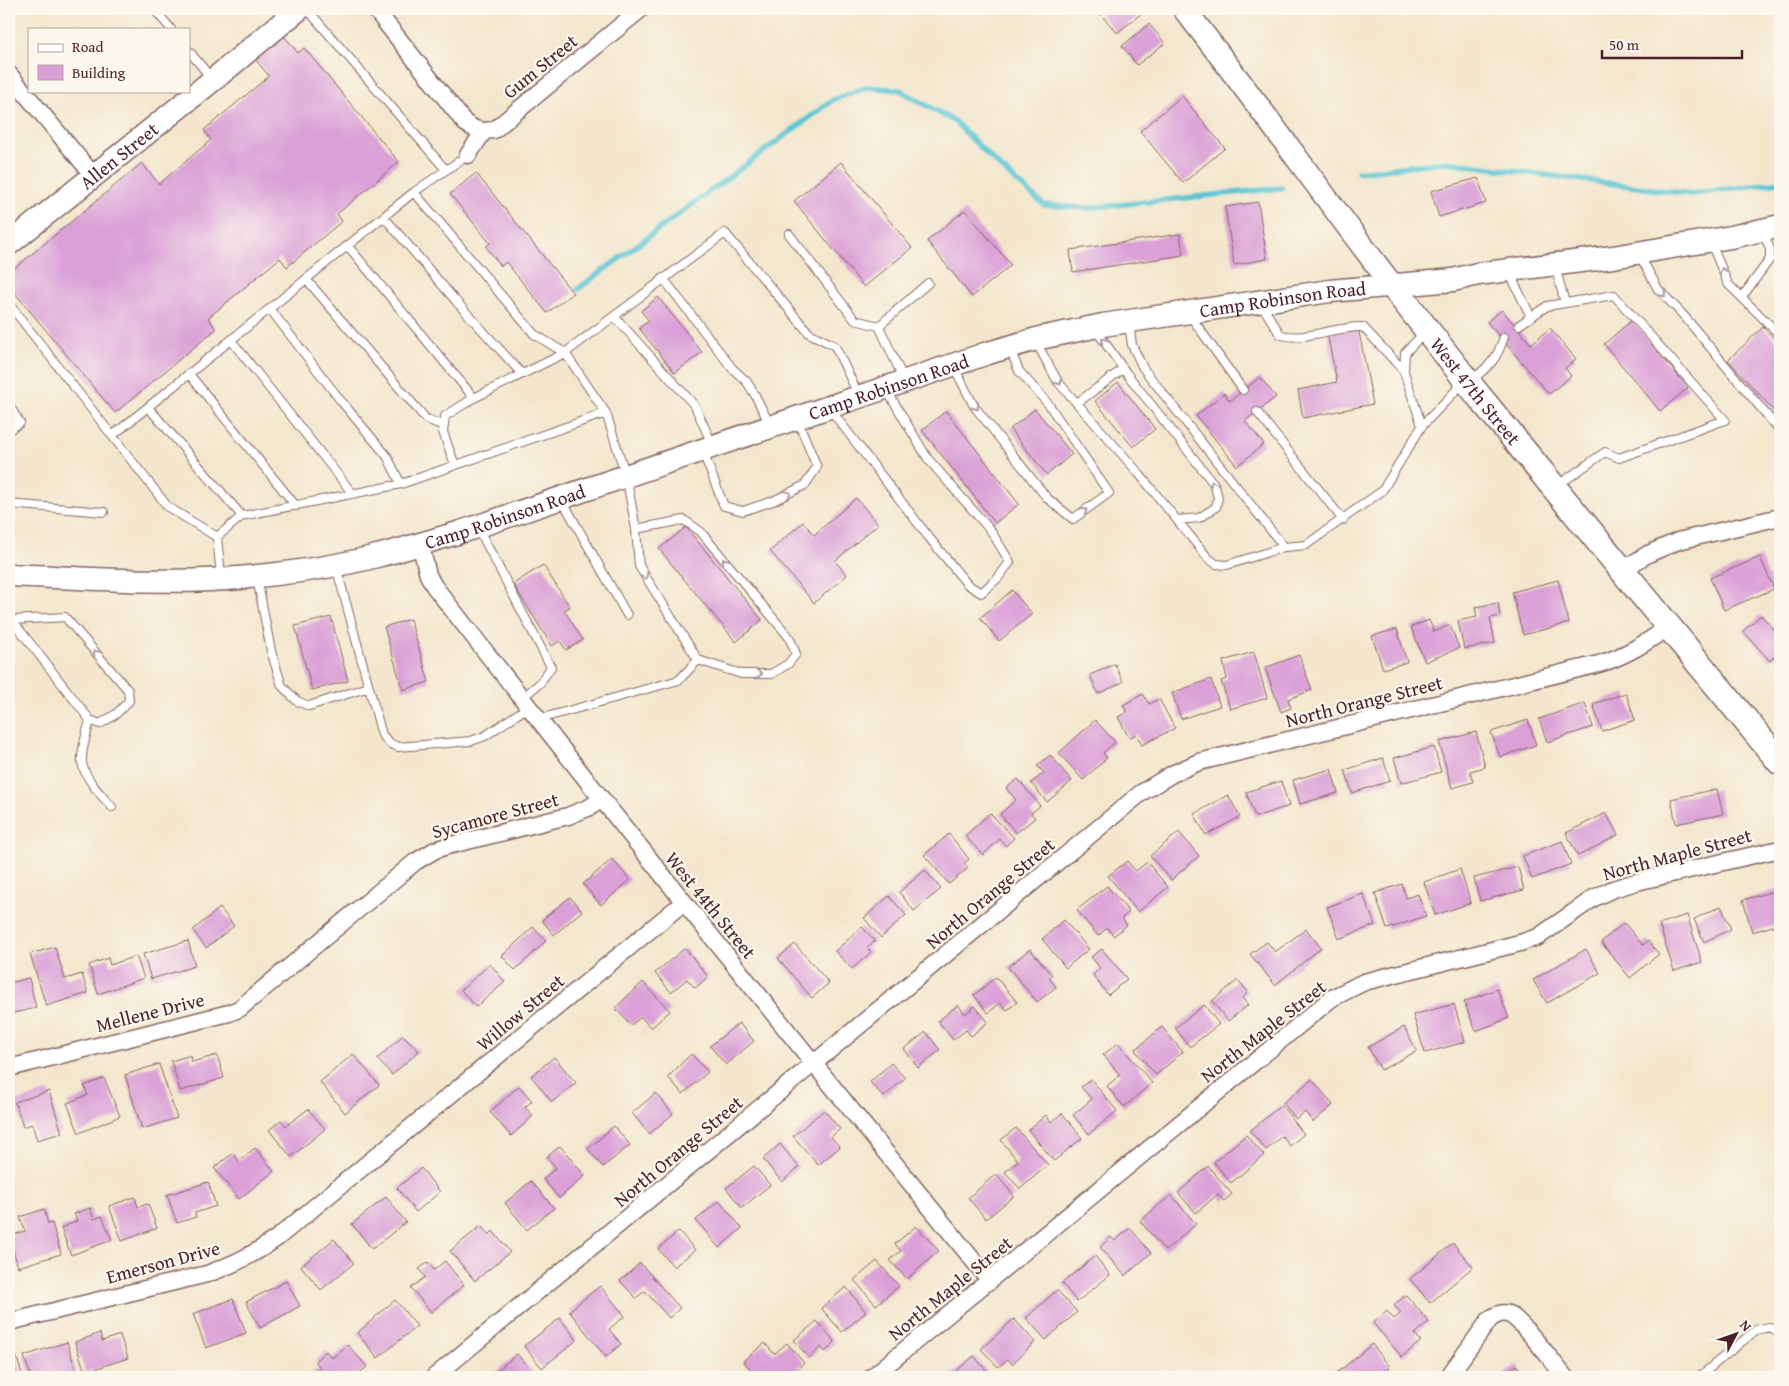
<svg xmlns="http://www.w3.org/2000/svg" width="1789" height="1386" viewBox="0 0 1789 1386" font-family="'Gentium Book Plus',serif">
	<rect width="100%" height="100%" fill="#fbf7ec"/>
	<filter id="ink" filterUnits="userSpaceOnUse"><feTurbulence type="fractalNoise" baseFrequency=".02" numOctaves="2"/><feDisplacementMap in="SourceGraphic" scale="10" xChannelSelector="R" yChannelSelector="G"/><feConvolveMatrix kernelMatrix="1 2 1 2 8 2 1 2 1" color-interpolation-filters="sRGB"/></filter>
	<filter id="wash" filterUnits="userSpaceOnUse"><feTurbulence type="fractalNoise" baseFrequency=".0096" numOctaves="4" result="noise"/><feDisplacementMap in="SourceGraphic" scale="20" xChannelSelector="R" yChannelSelector="G"/><feGaussianBlur stdDeviation="1.12" result="paint"/><feColorMatrix in="noise" values="0 0 0 0 0 0 0 0 0 0 0 0 0 0 0 0 0 1.4 0 .05"/><feComposite in="paint" operator="in"/></filter>
	<g filter="url(#wash)">
		<rect width="100%" height="100%" fill="#f3e6cc"/>
		<g fill="none" stroke-linecap="round" stroke-linejoin="round">
			<path stroke="#5ac5d4" stroke-width="5.5" d="M1358,172L1445,162L1691,194L1780,182
				M9,227H10
				M578,289L833,100L867,87L900,90L955,122L1000,167L1044,205L1088,208L1282,188"/>
		</g>
		<g id="blocks">
			<path fill="#daa0d7" d="M1096,9H1138L1142,13L1117,33Z
				M1149,24L1165,43L1137,65L1122,46Z
				M284,36L298,53L304,48L399,162L337,214L342,221L287,267L280,258L208,318L216,329L115,413L9,286V273L142,163L159,184L211,140L204,130L269,76L255,59Z
				M1182,96L1225,148L1183,183L1140,131Z
				M841,162L912,248L864,287L794,201Z
				M476,173L573,293L547,313L506,262L501,266L486,247L490,243L450,194Z
				M1478,178L1486,203L1439,217L1431,191Z
				M1258,202L1267,259L1234,265L1225,207Z
				M965,210L1011,265L972,297L927,241Z
				M1180,234L1183,255L1073,272L1070,250Z
				M658,297L702,352L675,373L639,328L649,321L641,311Z
				M1502,310L1531,344L1550,328L1576,359L1565,368L1571,376L1549,394L1487,322Z
				M1632,320L1688,388L1660,411L1604,344Z
				M1358,327L1373,404L1303,418L1298,390L1337,382L1327,333Z
				M1763,327L1780,345V409L1776,413L1728,360Z
				M1260,377L1276,397L1245,421L1264,444L1237,466L1196,416L1224,393L1230,401Z
				M1118,382L1155,429L1133,447L1095,401Z
				M1035,409L1072,454L1047,475L1010,429Z
				M946,411L1019,504L995,523L922,430Z
				M856,498L878,524L835,561L847,575L814,603L770,551L803,522L814,535Z
				M686,527L762,620L736,642L659,549Z
				M1760,557L1774,589L1724,610L1710,578Z
				M543,565L570,607L564,610L583,640L566,650L560,641L552,646L513,584Z
				M1780,570V580L1775,574Z
				M1558,580L1569,623L1523,635L1512,592Z
				M1012,590L1032,614L999,641L980,618Z
				M1498,603L1500,616L1490,618L1495,643L1464,649L1458,621L1477,617L1475,607Z
				M1761,615L1780,636V651L1770,661L1743,631Z
				M331,617L348,681L312,690L295,626Z
				M410,619L429,682L403,690L384,627Z
				M1429,620L1434,632L1450,625L1459,648L1425,662L1411,627Z
				M1397,629L1407,662L1383,669L1372,636Z
				M1254,652L1267,698L1230,709L1221,681L1227,679L1223,661Z
				M1299,655L1312,690L1288,699L1291,708L1281,712L1265,668Z
				M1115,664L1123,682L1098,694L1090,675Z
				M1211,679L1220,706L1181,719L1172,693Z
				M1626,693L1635,720L1602,731L1593,704Z
				M1143,694L1149,704L1159,699L1175,728L1142,745L1136,734L1129,738L1118,717L1127,712L1123,705Z
				M1585,703L1593,727L1547,742L1539,719Z
				M1095,720L1115,742L1103,753L1107,758L1083,780L1059,753Z
				M1528,720L1536,745L1500,757L1491,732Z
				M1476,732L1485,767L1470,771L1473,782L1452,788L1439,742Z
				M1434,747L1441,772L1401,783L1394,758Z
				M1050,755L1072,781L1047,802L1031,783L1044,773L1037,766Z
				M1383,758L1390,781L1352,793L1345,770Z
				M1331,769L1338,793L1300,804L1293,780Z
				M1018,779L1040,806L1031,813L1035,818L1016,833L1000,814L1016,800L1006,788Z
				M1281,781L1289,806L1255,817L1246,792Z
				M1717,789L1723,814L1676,824L1671,799Z
				M1228,795L1240,817L1206,835L1194,814Z
				M990,813L1014,838L1006,846L1000,839L983,855L965,836Z
				M1606,813L1618,835L1578,856L1566,833Z
				M1179,832L1199,856L1171,880L1150,856Z
				M949,834L969,859L964,863L968,868L949,884L924,855Z
				M1562,841L1571,864L1532,879L1523,856Z
				M612,859L630,880L601,905L583,884Z
				M1127,861L1136,871L1147,862L1168,887L1138,912L1108,876Z
				M1518,867L1524,890L1480,901L1474,878Z
				M1460,869L1471,903L1435,915L1424,882Z
				M925,870L941,889L914,911L899,892Z
				M1402,884L1406,898L1418,894L1426,916L1387,929L1375,893Z
				M1107,886L1129,912L1122,918L1127,925L1114,936L1107,928L1098,936L1077,910Z
				M1780,889V924L1752,932L1743,900Z
				M1363,894L1375,925L1339,939L1327,907Z
				M889,896L906,915L881,938L864,918Z
				M570,897L582,911L554,935L542,920Z
				M1721,906L1731,929L1704,942L1694,919Z
				M220,908L234,926L206,948L193,930Z
				M1687,915L1702,962L1674,971L1659,924Z
				M1064,920L1089,949L1066,968L1042,939Z
				M1624,923L1643,945L1648,941L1659,954L1630,978L1601,942Z
				M533,927L546,941L515,970L502,956Z
				M862,927L875,941L867,948L871,952L852,969L835,951Z
				M1306,929L1321,948L1275,985L1250,954L1267,942L1275,952Z
				M188,941L195,966L151,979L143,954Z
				M795,944L829,983L812,998L778,958Z
				M55,947L65,979L82,974L88,993L46,1006L30,954Z
				M685,948L708,977L695,988L687,979L671,992L655,973Z
				M1030,949L1052,975L1049,978L1056,987L1037,1002L1008,967Z
				M1102,949L1127,979L1108,995L1093,975L1100,968L1091,957Z
				M1586,949L1600,973L1547,1003L1533,980Z
				M136,956L144,978L98,994L89,965L108,958L110,965Z
				M490,964L505,982L476,1007L461,990Z
				M996,977L1017,1002L1007,1010L1000,1003L988,1013L974,995Z
				M29,978L36,1008L9,1014V983Z
				M1238,980L1248,992L1242,998L1248,1005L1228,1021L1212,1001Z
				M643,982L670,1011L651,1028L641,1017L631,1025L615,1008Z
				M1497,989L1509,1018L1476,1031L1464,1002Z
				M1454,1004L1465,1042L1425,1053L1413,1015Z
				M958,1005L965,1014L975,1006L988,1022L971,1036L966,1030L953,1040L938,1021Z
				M1204,1005L1219,1024L1190,1047L1175,1028Z
				M739,1023L754,1041L726,1065L710,1046Z
				M1162,1027L1183,1052L1156,1075L1135,1050Z
				M1404,1027L1417,1051L1381,1070L1368,1047Z
				M926,1032L940,1050L918,1068L904,1049Z
				M403,1035L419,1051L392,1075L377,1059Z
				M1118,1043L1152,1083L1124,1107L1107,1086L1120,1075L1103,1055Z
				M353,1054L379,1085L345,1113L320,1082Z
				M691,1054L708,1072L683,1094L668,1077Z
				M191,1055L192,1062L217,1055L224,1078L180,1091L171,1061Z
				M554,1057L576,1083L552,1102L531,1076Z
				M891,1063L905,1078L884,1097L870,1082Z
				M159,1064L177,1118L142,1129L125,1075Z
				M104,1078L120,1116L79,1133L67,1103L88,1095L84,1086Z
				M1091,1079L1117,1111L1089,1134L1073,1115L1092,1099L1081,1087Z
				M1312,1079L1333,1105L1313,1122L1305,1112L1296,1119L1283,1103Z
				M519,1086L532,1101L525,1107L533,1116L511,1136L490,1112Z
				M49,1091L62,1133L37,1140L32,1124L23,1127L15,1102Z
				M656,1093L673,1114L649,1134L632,1113Z
				M1281,1105L1304,1134L1290,1146L1282,1136L1266,1150L1250,1131Z
				M308,1109L325,1129L291,1157L269,1130L281,1120L286,1126Z
				M824,1110L840,1129L831,1137L840,1147L818,1165L793,1136Z
				M1062,1113L1082,1138L1054,1161L1028,1130L1046,1115L1051,1122Z
				M614,1126L630,1145L603,1167L588,1149Z
				M1016,1128L1048,1165L1020,1189L1005,1172L1018,1161L1001,1140Z
				M1246,1135L1264,1155L1231,1183L1214,1162Z
				M780,1144L799,1167L782,1182L763,1159Z
				M560,1146L585,1176L559,1198L543,1179L556,1168L547,1157Z
				M255,1148L274,1171L239,1199L214,1168L233,1153L239,1161Z
				M754,1166L770,1185L742,1208L726,1188Z
				M1208,1166L1232,1194L1224,1201L1218,1194L1196,1213L1178,1193Z
				M421,1168L440,1192L416,1212L397,1188Z
				M996,1174L1014,1196L986,1219L968,1198Z
				M531,1181L554,1208L527,1230L505,1203Z
				M208,1182L216,1206L195,1213L196,1217L177,1223L167,1195Z
				M1171,1195L1196,1224L1165,1251L1140,1221Z
				M135,1197L138,1207L148,1204L157,1228L122,1241L109,1206Z
				M386,1197L406,1222L372,1249L352,1224Z
				M719,1201L742,1228L719,1248L696,1220Z
				M90,1208L94,1219L102,1216L112,1240L71,1255L61,1228L77,1221L74,1214Z
				M44,1209L48,1224L52,1223L61,1254L18,1267L9,1236L25,1231L20,1217Z
				M481,1226L489,1235L493,1231L510,1252L475,1281L450,1251Z
				M916,1226L939,1251L907,1279L890,1260L901,1251L895,1244Z
				M1130,1228L1151,1253L1125,1276L1100,1247L1111,1237L1115,1241Z
				M679,1231L695,1250L674,1267L658,1249Z
				M334,1239L354,1263L321,1290L301,1266Z
				M1453,1243L1473,1267L1430,1303L1410,1279Z
				M1095,1256L1110,1275L1077,1302L1062,1283Z
				M445,1261L464,1285L431,1312L411,1288L425,1277L419,1269L428,1262L434,1270Z
				M877,1261L899,1286L876,1305L854,1280Z
				M640,1263L680,1308L669,1318L645,1291L636,1298L620,1281Z
				M286,1281L300,1306L260,1328L246,1302Z
				M600,1286L625,1316L609,1329L621,1344L606,1357L569,1311Z
				M846,1287L866,1312L842,1332L821,1308Z
				M1057,1290L1077,1312L1046,1340L1026,1318Z
				M1406,1295L1429,1322L1415,1334L1421,1341L1402,1357L1373,1323L1387,1311L1394,1319L1401,1313L1394,1305Z
				M233,1299L246,1333L206,1348L193,1314Z
				M395,1300L417,1326L378,1358L357,1333Z
				M560,1318L577,1340L542,1368L524,1346Z
				M1014,1319L1035,1342L1012,1364L1008,1359L998,1367L981,1349Z
				M817,1321L835,1342L825,1352L821,1347L809,1358L794,1340Z
				M100,1333L102,1341L120,1335L128,1358L85,1372L75,1342Z
				M67,1342L78,1377H31L24,1356Z
				M765,1343L774,1354L787,1343L804,1363L787,1377H757L743,1361Z
				M1372,1344L1390,1367L1377,1377H1332Z
				M348,1345L367,1367L354,1377H308L320,1367L315,1361L326,1351L332,1358Z
				M517,1354L534,1374L529,1377H489Z
				M16,1355L23,1377H9V1358Z
				M974,1356L992,1377H951L950,1376Z
				M1516,1365L1526,1377H1501Z"/>
		</g>
	</g>
	<g filter="url(#ink)">
		<use href="#blocks" fill-opacity="0" stroke="#856563" stroke-width="1"/>
		<g fill="none" stroke-linecap="round" stroke-linejoin="round">
			<g stroke="#856563" stroke-width="10">
				<path id="lane" d="M154,9L171,29
					M307,9L446,170
					M189,51L212,79
					M468,155L414,192L534,334L565,353
					M384,217L455,300L522,374
					M789,234L855,320L879,326
					M1711,243L1728,284L1780,335
					M348,246L474,398
					M1639,254L1658,289L1684,316L1780,431
					M1555,266L1565,303
					M1510,274L1531,317
					M663,278L732,368L747,382L755,395L770,425
					M306,279L426,419L444,426
					M1742,297L1770,259V249L1763,232
					M9,304L168,507L217,537L221,576
					M1261,304L1280,334C1300,343 1339,325 1363,327L1404,371
					M270,309L341,401L387,456L401,484
					M1189,314L1243,390
					M614,316L695,406L712,444
					M1519,325L1547,306L1614,295L1725,420L1619,458L1605,452L1557,486
					M1096,330L1127,374L1214,484L1218,497L1216,507L1199,518L1177,520
					M231,340L353,494
					M1036,342L1058,382L1136,470L1208,558L1216,564L1227,565L1284,547L1143,368L1132,345L1129,323
					M954,367L974,406L1047,498L1073,519L1109,493L1049,405L1019,371L1010,349
					M189,374L296,506
					M904,380L879,326L928,283
					M1472,380C1491,364 1496,361 1504,337
					M1077,403L1123,369
					M9,405L20,423L9,430
					M148,407L242,516
					M830,409L927,535L967,584L981,593L998,578L1010,562L991,531L928,459L886,389
					M1257,412L1343,520
					M606,413L565,353L725,233L809,333L835,346L859,396
					M1422,426L1404,372L1405,353L1424,333
					M112,436L414,192
					M703,452L724,506L743,511L773,501L805,485L817,467L797,419
					M455,465L443,432L445,416L474,398L565,353
					M562,500L627,615
					M9,504L104,512
					M478,528L551,667L540,683L522,698
					M217,537L242,516L401,484L606,413L626,476L636,529L639,566L698,660L741,674H771L788,664L796,654L789,637L700,531L684,520L636,529
					M1284,547L1306,545L1382,491L1422,426L1464,382
					M336,566L382,735L391,744L398,747L471,741L485,736L528,707
					M257,578L271,651L282,686L297,701L309,706L369,687
					M9,614L12,620L90,720L100,724L116,714L129,701L128,690L65,617L12,620
					M539,719L679,680L698,660
					M90,720C87,733 81,749 82,762C84,778 102,796 112,807
					M1699,1377L1756,1330L1769,1327L1780,1332"/>
			</g>
			<g stroke="#856563" stroke-width="19">
				<path id="street" d="M375,9L465,123L475,129L484,131
					M9,74L93,175
					M468,155L484,131L494,130L641,9
					M420,543L428,575L434,586C616,820 803,1051 990,1281
					M1622,570L1648,554L1678,541L1780,517
					M9,1068L229,1013L239,1009L415,862L435,850L447,846L568,816L590,807L601,800
					M9,1322L207,1274C233,1265 255,1254 277,1238L684,902
					M434,1377L1141,793L1172,774L1199,762L1599,664C1626,656 1647,642 1669,627
					M872,1377L1332,998L1364,982L1520,943L1538,937L1594,898L1613,889L1636,882L1780,849
					M1448,1377L1490,1319C1496,1315 1501,1312 1508,1314C1519,1317 1556,1366 1565,1377"/>
			</g>
			<g stroke="#856563" stroke-width="25">
				<g id="secondary">
					<path d="M1184,9C1255,99 1322,194 1392,285"/>
					<path id="s1" d="M9,244L213,80L299,9"/>
					<path id="s2" d="M9,575C91,578 176,586 258,576C298,572 339,566 377,556C405,549 433,540 461,532L988,353L1040,338L1103,325L1330,291L1453,280L1478,274L1613,257L1731,237L1780,226"/>
				</g>
			</g>
			<g stroke="#856563" stroke-width="28">
				<g id="primary">
					<path id="s3" d="M1392,285L1478,395L1780,762"/>
				</g>
			</g>
			<use href="#lane" stroke="#fff" stroke-width="8"/>
			<use href="#street" stroke="#fff" stroke-width="16"/>
			<use href="#secondary" stroke="#fff" stroke-width="22"/>
			<use href="#primary" stroke="#fff" stroke-width="25"/>
		</g>
		<defs><path id="oneway-chevron" d="M-2-3.5L2.5 0L-2 3.5" fill="none" stroke-width="1.6" stroke-linecap="round" stroke-linejoin="round" transform="scale(1.25)"/></defs>
		<g stroke="#ae9aa0">
			<use href="#oneway-chevron" transform="translate(1723 271) rotate(-113)"/>
			<use href="#oneway-chevron" transform="translate(1663 294) rotate(47)"/>
			<use href="#oneway-chevron" transform="translate(1104 341) rotate(-125)"/>
			<use href="#oneway-chevron" transform="translate(1059 382) rotate(54)"/>
			<use href="#oneway-chevron" transform="translate(976 407) rotate(55)"/>
			<use href="#oneway-chevron" transform="translate(1213 484) rotate(-116)"/>
			<use href="#oneway-chevron" transform="translate(788 494) rotate(-26)"/>
			<use href="#oneway-chevron" transform="translate(1084 511) rotate(-36)"/>
			<use href="#oneway-chevron" transform="translate(725 561) rotate(-130)"/>
			<use href="#oneway-chevron" transform="translate(645 576) rotate(58)"/>
			<use href="#oneway-chevron" transform="translate(96 653) rotate(-131)"/>
			<use href="#oneway-chevron" transform="translate(759 674) rotate(-1)"/>
		</g>
	</g>
	<g text-anchor="middle" stroke-width="4.5" stroke-linejoin="round" paint-order="stroke">
		<g font-size="19" fill="#4a1f2b" stroke="#fbf7ec">
			<text transform="translate(540 66) rotate(-39)" y="7">Gum Street</text>
			<text dy="7" stroke="none"><textPath href="#s1" startOffset="141">Allen Street</textPath></text>
			<text dy="7" stroke="none"><textPath href="#s2" startOffset="1314">Camp Robinson Road</textPath></text>
			<text dy="7" stroke="none"><textPath href="#s2" startOffset="909">Camp Robinson Road</textPath></text>
			<text dy="7" stroke="none"><textPath href="#s3" startOffset="135">West 47th Street</textPath></text>
			<text dy="7" stroke="none"><textPath href="#s2" startOffset="504">Camp Robinson Road</textPath></text>
			<text transform="translate(1364 701) rotate(-14)" y="7">North Orange Street</text>
			<text transform="translate(495 815) rotate(-15)" y="7">Sycamore Street</text>
			<text transform="translate(1677 854) rotate(-15)" y="7">North Maple Street</text>
			<text transform="translate(990 893) rotate(-40)" y="7">North Orange Street</text>
			<text transform="translate(711 905) rotate(51)" y="7">West 44th Street</text>
			<text transform="translate(150 1012) rotate(-14)" y="7">Mellene Drive</text>
			<text transform="translate(520 1012) rotate(-40)" y="7">Willow Street</text>
			<text transform="translate(1263 1031) rotate(-38)" y="7">North Maple Street</text>
			<text transform="translate(678 1151) rotate(-40)" y="7">North Orange Street</text>
			<text transform="translate(163 1262) rotate(-15)" y="7">Emerson Drive</text>
			<text transform="translate(950 1288) rotate(-39)" y="7">North Maple Street</text>
		</g>
	</g>
	<rect width="1789" height="1386" fill="none" stroke="#fbf7ec" stroke-width="30"/>
	<rect x="28" y="28" width="162" height="65" fill="#fbf7ec" stroke="#b4a19f"/>
	<rect x="38" y="44" width="25" height="8" fill="#ffffff" stroke="#b4a19f"/>
	<text x="72" y="52" font-size="15" fill="#4a1f2b">Road</text>
	<rect x="38" y="65" width="25" height="15" fill="#daa0d7" stroke="#b4a19f"/>
	<text x="72" y="78" font-size="15" fill="#4a1f2b">Building</text>
	<g transform="translate(1736 1334) rotate(49)" stroke="#fbf7ec" stroke-width="4" paint-order="stroke">
	<path d="M0-4L9 19L0 12L-9 19Z" fill="#4a1f2b"/>
	<text y="-8" font-size="14" font-weight="bold" text-anchor="middle" fill="#4a1f2b">N</text>
	</g>
	<path d="M1602 50v8h140v-8" fill="none" stroke="#4a1f2b" stroke-width="2.5"/>
	<text x="1609" y="50" font-size="15" fill="#4a1f2b" stroke="#fbf7ec" stroke-width="4" paint-order="stroke">50 m</text>
</svg>
